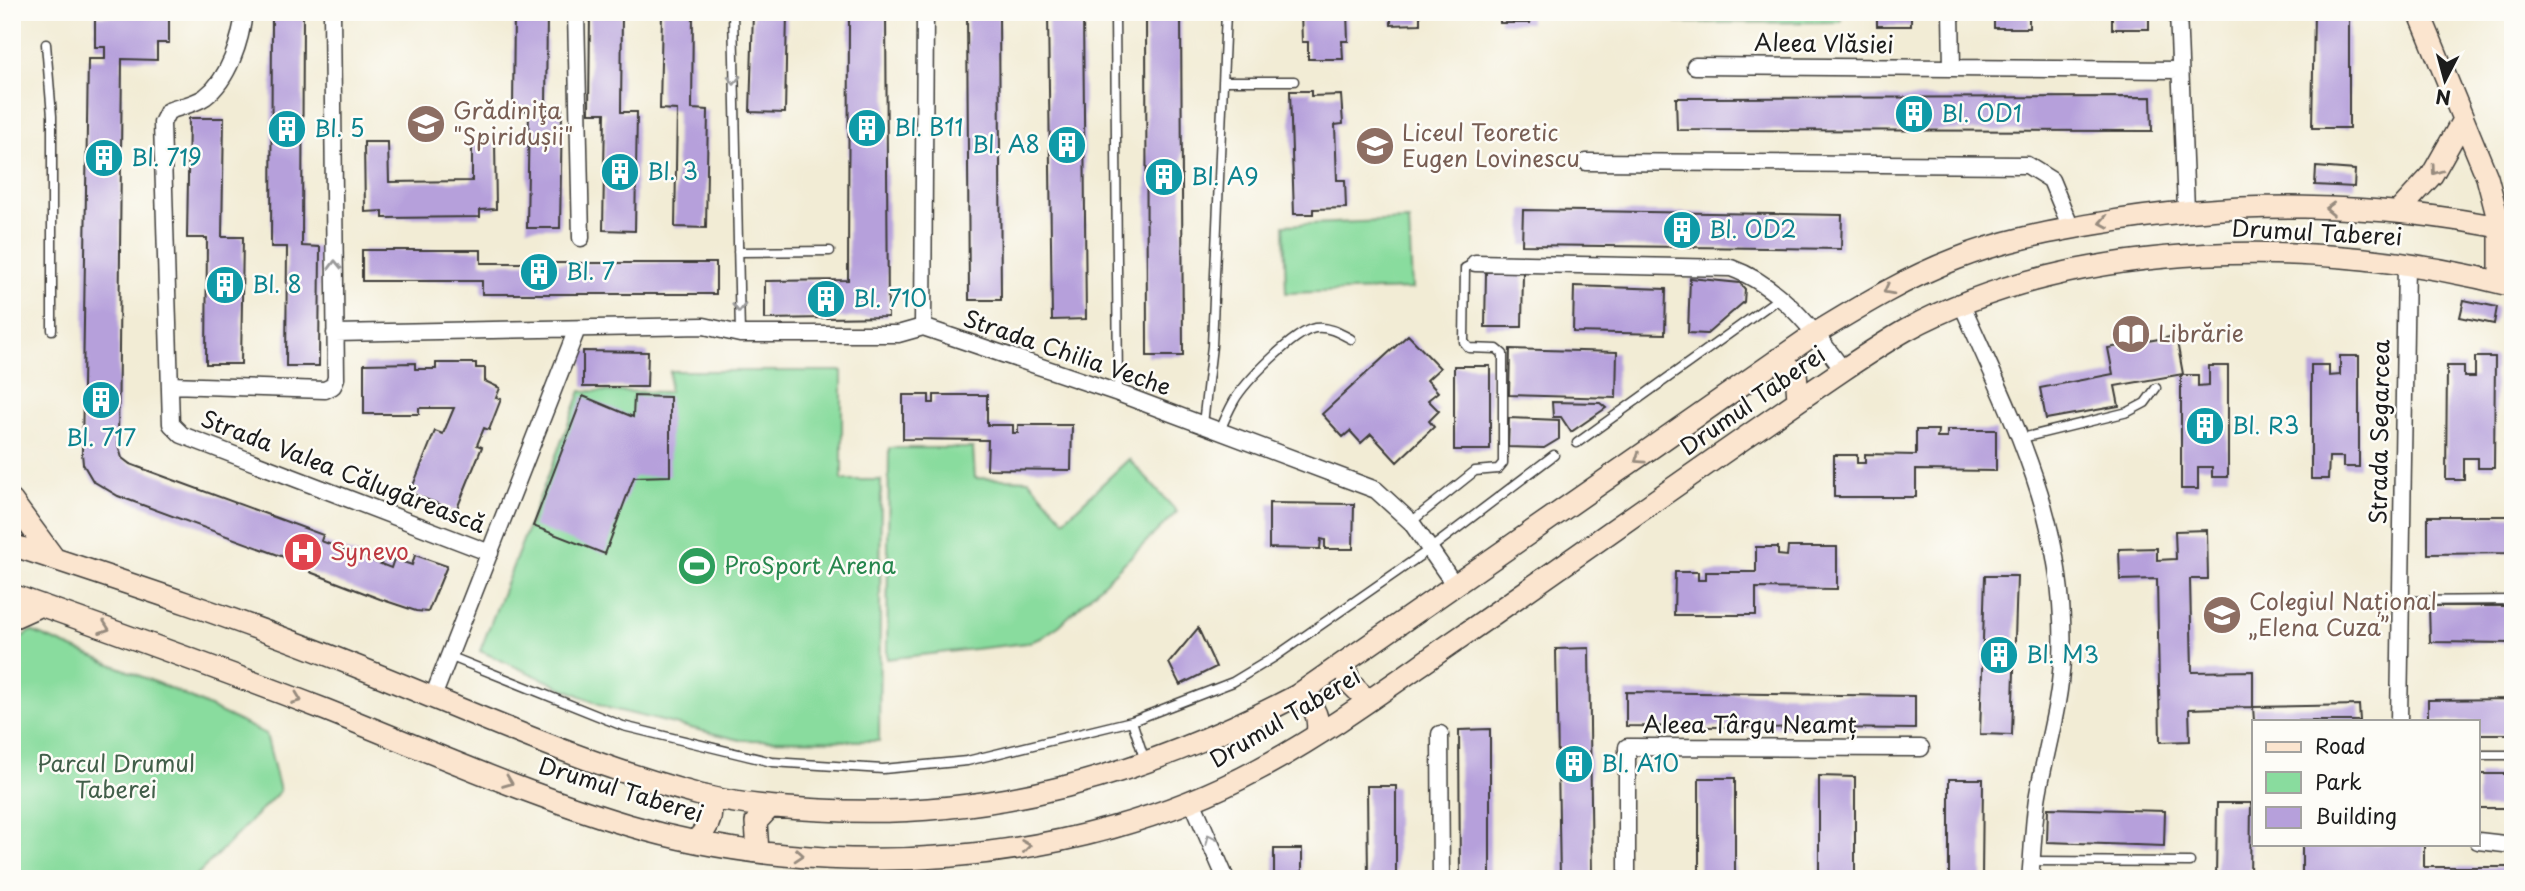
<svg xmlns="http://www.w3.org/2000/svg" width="2525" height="891" viewBox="0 0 2525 891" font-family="'Playpen Sans',sans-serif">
	<rect width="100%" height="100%" fill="#fdfcf7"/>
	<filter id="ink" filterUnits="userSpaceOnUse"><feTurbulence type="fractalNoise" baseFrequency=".0143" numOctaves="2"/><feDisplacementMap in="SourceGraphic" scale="14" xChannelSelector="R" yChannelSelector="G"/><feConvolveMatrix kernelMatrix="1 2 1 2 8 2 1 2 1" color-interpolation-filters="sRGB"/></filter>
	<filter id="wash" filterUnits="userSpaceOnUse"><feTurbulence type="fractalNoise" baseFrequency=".00686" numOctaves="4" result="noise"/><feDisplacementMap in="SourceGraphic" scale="28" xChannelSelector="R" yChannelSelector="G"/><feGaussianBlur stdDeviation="1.57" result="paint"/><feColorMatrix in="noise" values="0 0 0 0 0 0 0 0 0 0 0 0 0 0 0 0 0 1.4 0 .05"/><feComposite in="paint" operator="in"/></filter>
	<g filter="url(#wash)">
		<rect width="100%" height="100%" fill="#f2ecd5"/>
		<path fill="#89dc9e" stroke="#527c5d" stroke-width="2" d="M1676,12H1840L1841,22L1676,23Z
			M1409,220L1412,289L1286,293L1284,225Z
			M670,371H842V480H881L879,741L740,740L608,708L480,651L581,391L669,392Z
			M889,448H973L975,478L1029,480L1064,520L1129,459L1177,512L1060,625L1041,638L1027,643L887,659Z
			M31,631L174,690L266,734L280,791L193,879H12V643Z"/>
		<g id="blocks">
			<path fill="#b6a0db" d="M272,12H303L302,246L320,247L319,366H286L287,247H271Z
				M514,12H547L546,109H562L560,228H527L529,111L513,110Z
				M590,12H622L621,112H637L635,231L603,230L605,113H589Z
				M662,12H693L692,109L708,110L706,228L675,227L677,110L660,109Z
				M753,12H787L785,113L750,112Z
				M849,12H886L888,317L765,319V281L848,280Z
				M967,12H999L1001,300H969Z
				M1048,12H1083L1086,319L1052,320Z
				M1146,12H1181L1183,356H1147Z
				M1301,12H1347L1348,41H1342L1343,59H1308V42H1302Z
				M1391,12H1420V24L1391,25Z
				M1500,12H1530V23H1500Z
				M1877,12H1911V26H1877Z
				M1994,12H2029V28H1994Z
				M2112,12H2149V29H2112Z
				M2314,12H2349V128H2312Z
				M95,16L169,17V43H157V60L122,59L118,445L122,458L130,464L323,535L321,541L391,568L394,559L412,565L415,555L447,566L428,612L416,611L380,599L310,572L311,567L118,496L93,481L83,464L82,453L88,59H105V47H95Z
				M1290,91H1311V96L1341,95L1343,124L1335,125L1337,180H1345L1346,208L1313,209V214H1294Z
				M2151,97L2152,131L1677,130L1676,98Z
				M189,118H224L222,237H243L241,364H206L207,238H187Z
				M495,141L496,209L480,210V217L383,218V211L365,212L364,142H388L389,182L472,181V142Z
				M2316,167L2355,170L2354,187L2315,185Z
				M1523,210L1842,215L1841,249L1522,245Z
				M362,250H481V263H716V294H482V281H362Z
				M1486,272H1523L1522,327H1485Z
				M1690,278L1740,283L1745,289L1744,302L1707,334L1688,333Z
				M1574,286L1666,289L1665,334L1573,332Z
				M2464,300L2497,307L2494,324L2460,317Z
				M1408,335L1440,368L1427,380L1438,392L1428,400L1439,411L1429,421L1434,427L1397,462L1371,434L1361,443L1350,431L1343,437L1322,414Z
				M2176,336L2183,374L2115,386L2119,406L2046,419L2040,388L2113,374L2108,348Z
				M1510,349L1617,352L1616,398L1509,395Z
				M583,351L648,352L647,387H583Z
				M2340,356H2359V467H2343V457H2329L2328,479H2311V365H2329V376L2340,375Z
				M2475,357H2495L2494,468H2478V458H2464V480H2446L2447,366H2464V377H2475Z
				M415,363V369H436V363H476V368H485V381L500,388L496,398L501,399L489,430L484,428L477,445L482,447L456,511L410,493L435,431L443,434L454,408H419V414H364V364Z
				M1454,366H1490V450H1454Z
				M2209,366H2228V477H2212V467H2198V489H2181V375H2198V386L2209,385Z
				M903,395H929V403H934V395H987V425H1013V433H1018V425H1072L1071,470L987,469L988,440L903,439Z
				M583,396L633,417L634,396L670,397V476L634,477L605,554L533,526Z
				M1552,402L1600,403L1606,408L1571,432L1561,417H1553Z
				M1509,418L1559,420V439L1544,448L1508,447Z
				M1916,430H1938L1937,438H1947V430H1996V471L1916,470V497H1834V455H1857V463H1865V454L1916,455Z
				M1269,503L1354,504L1353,549H1325V540L1321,539L1320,549L1269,548Z
				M2428,516H2513V553L2428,554Z
				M2207,530L2208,579H2190L2192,672L2253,671V707L2189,709L2190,741L2160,742L2157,579L2120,580L2119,549L2157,548V560L2176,559L2175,531Z
				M1756,547H1778V555L1787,556L1788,547H1837V589L1756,588V615H1674L1675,572H1698V580H1706V572H1756Z
				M1985,576H2017L2012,735L1980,734Z
				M2429,606H2513V643L2430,642Z
				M1198,628L1216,667L1180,685L1169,663Z
				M1589,648L1592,879H1560L1556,649Z
				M1626,692L1915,696V729L1626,726Z
				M2513,699V734H2478V721H2428V700Z
				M2359,705L2360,721H2254L2253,707Z
				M1490,729V879H1460L1459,730Z
				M2478,774H2513V808H2478Z
				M1819,776L1855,777V879H1819Z
				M1699,778H1735V879H1699Z
				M1949,779H1983L1982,879H1949Z
				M1367,786H1396V879H1368Z
				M2217,803H2251L2250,879H2216Z
				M2048,808L2165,811L2164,846L2047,842Z
				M2302,844H2424V867H2513V879H2302Z
				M1274,849H1302V879H1274Z"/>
		</g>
	</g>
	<g filter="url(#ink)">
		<use href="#blocks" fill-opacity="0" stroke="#3c3b38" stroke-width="2"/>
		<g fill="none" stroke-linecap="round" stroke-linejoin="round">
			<g stroke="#3c3b38" stroke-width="11">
				<path id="lane" d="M733,12L740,334
					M1115,12L1118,393
					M46,44L52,116V330
					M1223,81H1294
					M738,252L830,251
					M1203,424L1212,346L1226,12
					M1220,431C1224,421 1229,410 1234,401C1245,382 1294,332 1315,328C1328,326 1340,333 1351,339
					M2022,438L2128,412L2145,403L2156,388
					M1577,443L1779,298
					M1411,522L1475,471L1498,469L1503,463V354L1497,349L1469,348L1464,342L1465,268L1475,263
					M2401,601L2513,600
					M449,656L623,726L772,762L883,769L967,761L1132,721L1233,682L1276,656L1430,549L1554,455
					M1132,721L1145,761
					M2478,755H2513
					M2032,861L2190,862"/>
			</g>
			<g stroke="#3c3b38" stroke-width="19">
				<path id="street" d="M244,12C241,40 229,79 205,97C195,104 179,107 168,111L162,123L171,424L182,435L490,553
					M576,12L581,238
					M1951,12L1952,68
					M2178,12L2186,209
					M1695,66L2180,70
					M1586,162L2027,165L2051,180L2071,228
					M1475,263L1731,268C1779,285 1814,330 1843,370
					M1962,305C2015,424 2068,525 2062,659C2060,705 2046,749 2038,794C2033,822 2033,851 2030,879
					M923,327L1118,393L1376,490L1411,522L1454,584
					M923,327L925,12
					M335,333L704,326L740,334H898L923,327
					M170,385L325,390L333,386L336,378L332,12
					M433,697L577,329
					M2399,721L2406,263
					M1440,734L1441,879
					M1192,801L1226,879
					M2478,841L2513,845
					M1627,879V747L1921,748"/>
			</g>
			<g stroke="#3c3b38" stroke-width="24">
				<path id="secondary" d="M2419,12L2487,177L2500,227V282
					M2398,212L2432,175L2463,120
					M1778,359L1796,372L1798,400
					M12,501L54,558
					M12,545C128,583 244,621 358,667C471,712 582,764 700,795C740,805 780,808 821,810C993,820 1144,775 1296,696L1816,333C1862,305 1906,278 1956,259C2001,241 2049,232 2095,224C2233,200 2376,201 2513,230
					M12,595C117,632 222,670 326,710C426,750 525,794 628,825C825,884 1077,868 1259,769C1330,731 1395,682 1462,636C1589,548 1715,457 1843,370C1864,356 1885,342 1906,330C2078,236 2328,237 2513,286
					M12,618L41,605
					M1345,662L1349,682L1368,701
					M1296,696C1314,705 1320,714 1317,735
					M695,841C709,828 717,813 704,796
					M758,852L756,822L769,808"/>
			</g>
			<use href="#lane" stroke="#fff" stroke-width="8"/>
			<use href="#street" stroke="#fff" stroke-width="16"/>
			<use href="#secondary" stroke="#fbe5cf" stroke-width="21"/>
		</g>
		<defs><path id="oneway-chevron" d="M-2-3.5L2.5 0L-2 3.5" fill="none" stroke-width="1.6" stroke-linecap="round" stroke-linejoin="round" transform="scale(1.75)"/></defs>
		<g stroke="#999">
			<use href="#oneway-chevron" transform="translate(734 80) rotate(89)"/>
			<use href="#oneway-chevron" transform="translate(335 265) rotate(-91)"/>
			<use href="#oneway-chevron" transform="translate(739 308) rotate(89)"/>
			<use href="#oneway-chevron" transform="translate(1210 839) rotate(-115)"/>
		</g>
		<g stroke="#978b7e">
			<use href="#oneway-chevron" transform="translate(2436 170) rotate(126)"/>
			<use href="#oneway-chevron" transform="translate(2330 209) rotate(-179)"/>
			<use href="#oneway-chevron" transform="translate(2104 222) rotate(170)"/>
			<use href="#oneway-chevron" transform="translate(1888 290) rotate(152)"/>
			<use href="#oneway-chevron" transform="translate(1639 459) rotate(146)"/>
			<use href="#oneway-chevron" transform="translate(105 628) rotate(19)"/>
			<use href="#oneway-chevron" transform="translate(297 699) rotate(21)"/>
			<use href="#oneway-chevron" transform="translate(508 782) rotate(21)"/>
			<use href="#oneway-chevron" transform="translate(1026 846) rotate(-8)"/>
			<use href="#oneway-chevron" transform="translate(799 855) rotate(4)"/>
		</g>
	</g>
	<defs>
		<g id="building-disc" transform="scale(2.0125)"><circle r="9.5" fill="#0f9aa8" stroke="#fdfcf7"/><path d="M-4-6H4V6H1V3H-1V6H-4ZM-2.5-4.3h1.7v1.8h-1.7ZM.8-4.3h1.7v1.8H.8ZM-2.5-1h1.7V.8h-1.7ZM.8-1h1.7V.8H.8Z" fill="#fff"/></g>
		<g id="school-disc" transform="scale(2.0125)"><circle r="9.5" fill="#8d6e63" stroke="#fdfcf7"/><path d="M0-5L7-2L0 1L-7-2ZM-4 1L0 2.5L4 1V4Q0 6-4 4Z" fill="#fff"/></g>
		<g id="library-disc" transform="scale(2.0125)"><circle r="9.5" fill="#8d6e63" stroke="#fdfcf7"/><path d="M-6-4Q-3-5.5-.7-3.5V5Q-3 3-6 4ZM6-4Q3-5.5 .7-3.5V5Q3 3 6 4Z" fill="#fff"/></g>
		<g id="hospital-disc" transform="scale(2.0125)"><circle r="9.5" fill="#e0444e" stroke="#fdfcf7"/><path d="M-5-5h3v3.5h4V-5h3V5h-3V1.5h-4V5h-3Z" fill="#fff"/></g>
		<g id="stadium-disc" transform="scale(2.0125)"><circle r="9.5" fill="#2e9e5b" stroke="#fdfcf7"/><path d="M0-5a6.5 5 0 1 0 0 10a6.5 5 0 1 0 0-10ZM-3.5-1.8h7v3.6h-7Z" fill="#fff"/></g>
	</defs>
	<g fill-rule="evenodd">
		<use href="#building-disc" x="1914" y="114"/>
		<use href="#school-disc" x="426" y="124"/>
		<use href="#building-disc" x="867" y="128"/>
		<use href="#building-disc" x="287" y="129"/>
		<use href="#building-disc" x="1067" y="145"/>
		<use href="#school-disc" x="1375" y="146"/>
		<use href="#building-disc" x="104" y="158"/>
		<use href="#building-disc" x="620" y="172"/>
		<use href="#building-disc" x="1164" y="177"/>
		<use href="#building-disc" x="1682" y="230"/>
		<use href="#building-disc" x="539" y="272"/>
		<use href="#building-disc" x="225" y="285"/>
		<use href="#building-disc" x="826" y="299"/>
		<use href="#library-disc" x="2131" y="334"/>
		<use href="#building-disc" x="101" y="400"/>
		<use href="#building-disc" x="2205" y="426"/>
		<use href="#hospital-disc" x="303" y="552"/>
		<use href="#stadium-disc" x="697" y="566"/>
		<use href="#school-disc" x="2222" y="615"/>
		<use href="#building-disc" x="1999" y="655"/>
		<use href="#building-disc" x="1574" y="764"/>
	</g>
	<g text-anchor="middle" stroke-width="5" stroke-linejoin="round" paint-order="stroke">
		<g font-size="23" fill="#1c1c1c" stroke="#fdfcf7">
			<text transform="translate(1824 44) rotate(1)" y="8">Aleea Vlăsiei</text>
			<text transform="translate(2317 233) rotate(3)" y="8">Drumul Taberei</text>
			<text transform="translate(1067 353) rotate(19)" y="8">Strada Chilia Veche</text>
			<text transform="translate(1753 401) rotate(-35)" y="8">Drumul Taberei</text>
			<text transform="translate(2380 432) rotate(-89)" y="8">Strada Segarcea</text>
			<text transform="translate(343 472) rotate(21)" y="8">Strada Valea Călugărească</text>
			<text transform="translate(1285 718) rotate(-31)" y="8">Drumul Taberei</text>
			<text x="1750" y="733">Aleea Târgu Neamț</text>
			<text transform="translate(621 790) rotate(17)" y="8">Drumul Taberei</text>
		</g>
		<g font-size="23" fill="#785e54" stroke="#fdfcf7" text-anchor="start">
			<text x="453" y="119">Grădiniţa<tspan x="453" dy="26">"Spiridușii"</tspan></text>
			<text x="1402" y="141">Liceul Teoretic<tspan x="1402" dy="26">Eugen Lovinescu</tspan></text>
			<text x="2158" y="342">Librărie</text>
			<text x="2249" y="610">Colegiul Național<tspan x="2249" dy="26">„Elena Cuza”</tspan></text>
		</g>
		<g font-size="23" fill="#0d838f" stroke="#fdfcf7" text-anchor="start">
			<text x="1941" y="122">Bl. OD1</text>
			<text x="894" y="136">Bl. B11</text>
			<text x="314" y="137">Bl. 5</text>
			<text x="1040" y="153" text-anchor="end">Bl. A8</text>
			<text x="131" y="166">Bl. 719</text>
			<text x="647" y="180">Bl. 3</text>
			<text x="1191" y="185">Bl. A9</text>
			<text x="1709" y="238">Bl. OD2</text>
			<text x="566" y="280">Bl. 7</text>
			<text x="252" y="293">Bl. 8</text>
			<text x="853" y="307">Bl. 710</text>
			<text x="2232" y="434">Bl. R3</text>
			<text x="101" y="446" text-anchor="middle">Bl. 717</text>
			<text x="2026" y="663">Bl. M3</text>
			<text x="1601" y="772">Bl. A10</text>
		</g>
		<g font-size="23" fill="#be3a42" stroke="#fdfcf7" text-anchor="start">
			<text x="330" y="560">Synevo</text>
		</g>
		<g font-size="23" fill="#27864d" stroke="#fdfcf7" text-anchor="start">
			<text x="724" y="574">ProSport Arena</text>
		</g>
		<g font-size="23" fill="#425f4a" stroke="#fdfcf7">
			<text x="116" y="772">Parcul Drumul<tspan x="116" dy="26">Taberei</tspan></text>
		</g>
	</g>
	<rect width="2525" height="891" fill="none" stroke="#fdfcf7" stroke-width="42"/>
	<rect x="2252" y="720" width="228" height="126" fill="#fdfcf7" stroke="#a3a29f" stroke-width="2"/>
	<rect x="2266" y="742" width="35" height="10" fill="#fbe5cf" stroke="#a3a29f" stroke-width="2"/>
	<text x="2315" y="754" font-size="21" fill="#1c1c1c">Road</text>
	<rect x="2266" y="772" width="35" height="21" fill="#89dc9e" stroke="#a3a29f" stroke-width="2"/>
	<text x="2315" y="790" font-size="21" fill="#1c1c1c">Park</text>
	<rect x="2266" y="807" width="35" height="21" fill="#b6a0db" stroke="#a3a29f" stroke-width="2"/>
	<text x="2315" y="824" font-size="21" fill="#1c1c1c">Building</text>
	<g transform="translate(2445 80) rotate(186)" stroke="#fdfcf7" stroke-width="5" paint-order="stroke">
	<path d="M0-5L12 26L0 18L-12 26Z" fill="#1c1c1c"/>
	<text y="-10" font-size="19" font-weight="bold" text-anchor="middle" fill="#1c1c1c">N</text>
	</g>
</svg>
